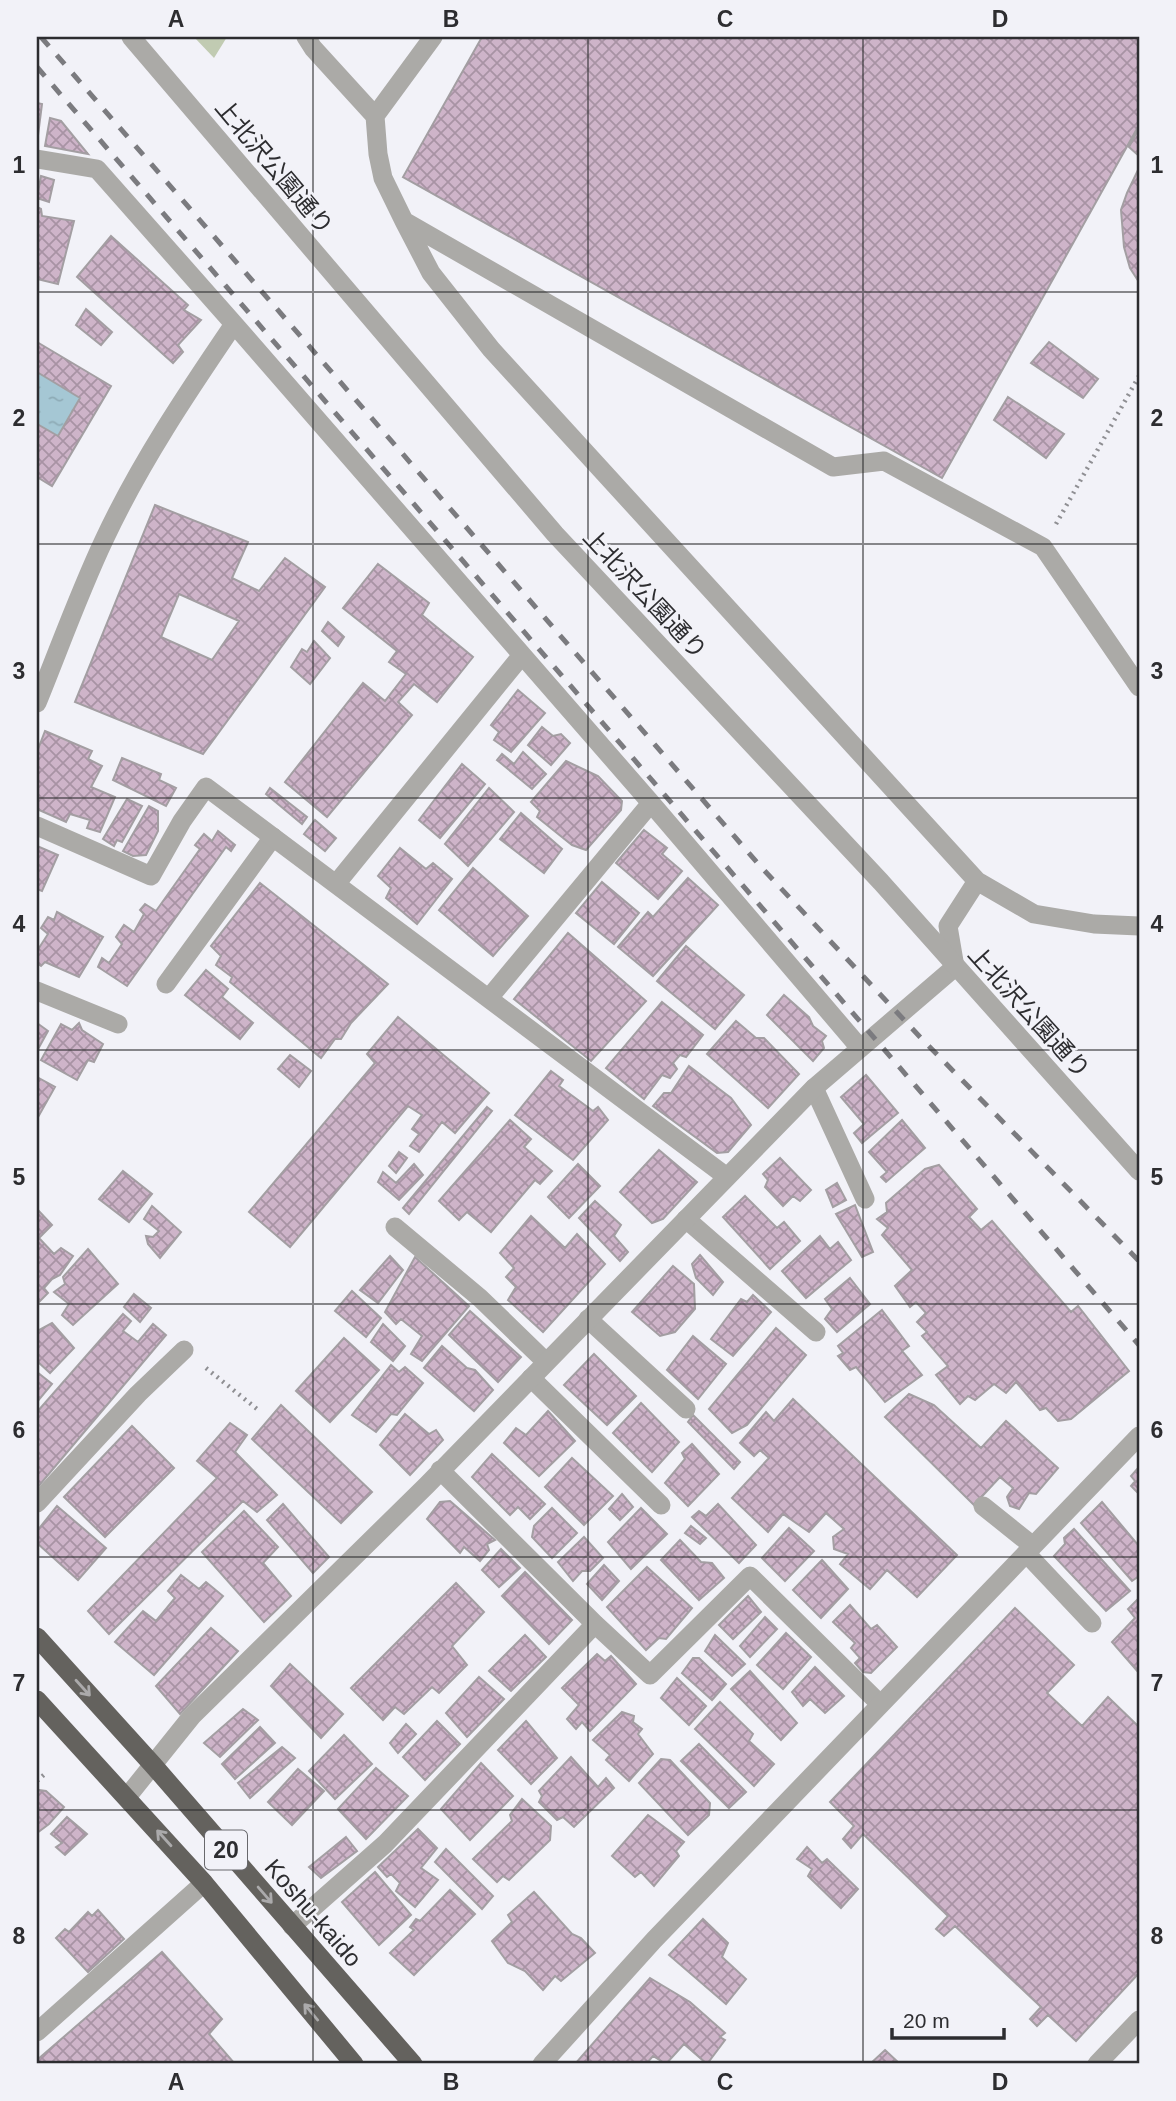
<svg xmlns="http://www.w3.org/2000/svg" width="1176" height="2101" viewBox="0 0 1176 2101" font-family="Helvetica,'Noto Sans JP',sans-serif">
	<defs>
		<pattern id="water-ripples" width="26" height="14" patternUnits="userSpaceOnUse" patternTransform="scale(1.75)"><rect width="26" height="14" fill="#a5c7d4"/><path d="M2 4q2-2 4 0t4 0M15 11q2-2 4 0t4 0" fill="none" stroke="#8eabb6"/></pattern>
		<pattern id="building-cross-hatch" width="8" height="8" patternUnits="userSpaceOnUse" patternTransform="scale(1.75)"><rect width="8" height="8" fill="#ceb4c9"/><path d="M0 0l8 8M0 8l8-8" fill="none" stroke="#a893a4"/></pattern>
	</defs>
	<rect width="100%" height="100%" fill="#f2f2f8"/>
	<path fill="#c1cbb2" d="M194,37H227L214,58Z"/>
	<path fill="url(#water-ripples)" d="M37,372L80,398L58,436L37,424Z"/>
	<path fill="url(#building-cross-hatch)" stroke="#a39ea2" stroke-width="2" fill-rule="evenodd" d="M482,37H1139V125L942,478L403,177Z
		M37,103L42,104L37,143Z
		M50,118L61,121L88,154L45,146Z
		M1139,128V156L1129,147Z
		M1139,168V282L1130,268L1124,247L1121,210L1127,193Z
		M41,176L54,180L49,202L37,198Z
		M37,207L41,209L42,216L74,221L58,284L37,279Z
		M111,236L188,305L184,310L201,320L178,345L183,352L173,363L77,277Z
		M86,309L112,332L101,345L76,325Z
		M37,342L111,386L52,486L37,477V424L58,436L80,398L37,372Z
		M1049,342L1098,379L1083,398L1031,363Z
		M1008,397L1064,434L1046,458L994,420Z
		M155,505L248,542L232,578L259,591L285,558L325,587L203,754L75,702ZM179,594L239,621L212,660L161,637Z
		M378,564L429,603L422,615L473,657L437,702L414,684L398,702L412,715L327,817L285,782L363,683L385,701L406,674L389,662L397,651L343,608Z
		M328,622L344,637L338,646L322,631Z
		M314,641L330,658L310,684L291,667L302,649L307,652Z
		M518,690L545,713L511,752L494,740L499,732L491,725Z
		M542,727L553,736L561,734L570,743L551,765L528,745Z
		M45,731L92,751L88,759L102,766L91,787L115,797L100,832L87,828L90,820L70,814L66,822L37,809V752Z
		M523,752L546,774L532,789L497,760L502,754L514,764Z
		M122,758L161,774L159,780L176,788L166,806L113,780Z
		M566,761L598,776L622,801L621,810L586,850L572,845L537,817L540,811L531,802Z
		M462,764L485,784L440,838L419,820Z
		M270,788L307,817L302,824L266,794Z
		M489,788L514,812L468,866L445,844Z
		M127,799L142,806L122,842L117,840L114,846L103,839Z
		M149,806L158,811V831L146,855L133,856L123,851Z
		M521,813L562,849L544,873L500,839Z
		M315,820L336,838L325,851L304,834Z
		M644,830L667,848L662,854L682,871L658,899L616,863Z
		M218,831L235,845L231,851L226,847L127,986L98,967L102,958L109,963L122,944L116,937L124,925L134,932L144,914L140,910L145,904L156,911L200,849L195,845L204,834L212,841Z
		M37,846L58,855L42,891L37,889Z
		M400,848L426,869L433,863L452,879L417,924L386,898L391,888L378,876Z
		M473,868L528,916L493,956L439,910Z
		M688,878L718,905L653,976L618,947L648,912L653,917Z
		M602,882L639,913L614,944L576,913Z
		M260,883L388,984L351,1023L341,1039H335L321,1058L230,982L232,977L216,965L221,956L211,946Z
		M57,912L103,937L79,977L45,962L41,966L37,963V951L48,934L41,928L48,917L54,920Z
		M568,933L646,1001L591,1061L514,999Z
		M686,946L744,995L715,1029L657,981Z
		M206,970L228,989L222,997L253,1023L240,1039L185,995Z
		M784,995L809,1017L813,1026L826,1036L822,1041L824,1048L813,1061L767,1015Z
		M662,1002L703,1035L686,1057L680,1055L673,1063L677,1069L670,1078L662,1075L644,1099L606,1068Z
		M398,1017L489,1093L455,1133L442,1122L419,1152L410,1146L419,1134L412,1129L422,1115L408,1106L290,1247L249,1212L375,1063L367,1054Z
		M736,1021L756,1038H764L799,1074L768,1108L707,1054Z
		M37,1023L48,1031L37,1051Z
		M79,1023L82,1030L103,1044L94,1062L88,1060L77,1080L41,1060L61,1024L72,1030Z
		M290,1055L311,1071L299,1087L278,1069Z
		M689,1066L731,1098L751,1125L728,1152L717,1153L653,1106L664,1093H671Z
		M551,1071L563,1080L559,1086L593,1111L598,1107L608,1120L573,1160L515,1115Z
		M866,1075L898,1113L862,1143L854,1133L864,1124L841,1097Z
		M37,1077L55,1087L37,1119Z
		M487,1107L492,1111L409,1214L403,1208Z
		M510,1120L531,1139L524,1147L552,1171L540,1184L535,1180L491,1232L467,1212L459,1220L439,1201Z
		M902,1120L925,1148L886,1182L881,1177L887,1172L869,1152Z
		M659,1150L697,1182L663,1219L652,1223L620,1192Z
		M399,1152L407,1158L396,1173L389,1166Z
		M780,1158L811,1190L800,1201L793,1196L783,1206L765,1187L768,1180L763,1174Z
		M414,1164L423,1175L399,1200L378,1182L383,1172L396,1183Z
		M578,1164L600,1186L569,1218L548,1197Z
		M939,1165L977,1209L969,1217L981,1230L992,1221L1071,1312L1078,1306L1129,1371L1071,1419L1058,1421L1046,1408L1040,1410L1016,1382L1006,1393L994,1384L975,1400L968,1396L960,1404L936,1375L948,1366L922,1336L927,1332L917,1322L926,1313L916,1302L910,1307L895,1286L912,1270L882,1235L888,1228L877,1219L887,1212L886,1203L925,1169Z
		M123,1171L152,1194L129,1222L99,1199Z
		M837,1183L846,1200L833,1207L826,1190Z
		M745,1196L777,1228L784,1222L800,1241L770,1269L723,1217Z
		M595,1201L621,1225L614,1236L628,1252L620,1261L579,1218Z
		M855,1205L873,1252L862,1257L836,1214Z
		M152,1206L181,1232L160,1258L148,1244L146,1236L153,1237L159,1231L144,1219Z
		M37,1209L52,1225L39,1238L54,1254L61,1248L73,1256L60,1275L52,1279L44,1288L48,1293L37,1304Z
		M531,1216L565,1248L577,1234L605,1264L543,1332L508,1300L516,1287L506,1277L514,1268L500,1253Z
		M820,1236L830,1249L838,1242L851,1260L806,1298L782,1271Z
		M88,1249L118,1284L73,1325L62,1315L69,1304L54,1292L65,1284L63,1277Z
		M700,1255L723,1282L713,1295L696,1278L692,1264Z
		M390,1256L403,1270L378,1303L360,1290Z
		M415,1257L469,1306L422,1361L411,1354L422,1336L401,1319L396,1324L385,1312Z
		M673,1266L694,1284L695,1309L675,1332L660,1336L632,1312Z
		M850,1278L870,1304L837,1332L825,1319L832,1309L825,1299Z
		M352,1291L381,1318L366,1337L335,1311Z
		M134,1294L151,1308L140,1322L124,1307Z
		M753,1295L771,1312L733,1356L711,1339L741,1299L747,1302Z
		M882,1310L909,1346L902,1351L922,1375L885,1402L856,1367L850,1370L838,1356L843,1353L838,1346Z
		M470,1311L521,1357L498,1382L449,1335Z
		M123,1314L131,1321L123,1331L138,1342L153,1324L166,1335L37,1488V1412Z
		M52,1323L74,1348L50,1373L37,1361V1331Z
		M383,1324L405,1346L393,1361L371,1342Z
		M776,1328L806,1355L747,1425L732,1433L709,1409Z
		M693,1336L726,1364L698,1399L667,1370Z
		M344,1338L379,1370L330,1422L296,1391Z
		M442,1346L467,1368L475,1370L493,1390L474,1411L424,1368Z
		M594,1354L636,1396L607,1425L564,1385Z
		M391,1365L399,1372L405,1367L423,1383L397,1415L391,1414L376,1432L352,1415Z
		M37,1372L52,1384L37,1402Z
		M909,1394L934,1405L981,1448L1006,1421L1058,1468L1036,1494L1029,1493L1019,1509L1010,1506L1007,1497L1013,1488L1000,1477L974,1505L885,1417Z
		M793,1399L957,1555L917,1597L887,1570L870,1589L840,1564L848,1554L834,1549L833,1537L844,1529L826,1513L809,1532L783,1514L768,1532L732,1498L769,1458L760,1450L754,1456L740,1443L766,1412L774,1421Z
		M641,1403L679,1442L652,1472L613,1433Z
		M281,1405L372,1492L341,1523L252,1439Z
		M548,1411L575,1441L539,1476L504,1443L516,1428L526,1435Z
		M405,1414L429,1434L436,1430L443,1440L410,1475L380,1445Z
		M693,1415L740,1462L734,1469L688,1422Z
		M230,1423L247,1435L235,1452L277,1495L257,1512L243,1501L109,1634L88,1611L217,1478L197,1461Z
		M132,1426L174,1468L105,1537L64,1497Z
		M692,1444L719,1474L688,1506L665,1483L685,1459L682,1453Z
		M492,1454L545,1504L530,1519L518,1507L510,1515L472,1477Z
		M572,1458L613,1496L584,1525L545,1487Z
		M1139,1467V1494L1131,1486L1135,1481L1131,1476Z
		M622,1494L633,1507L620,1520L609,1509Z
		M450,1501L495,1540L487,1544L489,1550L480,1561L464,1547L460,1553L427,1519L440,1502Z
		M1102,1502L1139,1546V1576L1132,1581L1081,1523Z
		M283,1504L329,1557L313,1573L267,1520Z
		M718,1504L756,1545L739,1563L692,1517L699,1511L706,1516Z
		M57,1506L106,1548L78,1580L37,1543V1531Z
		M552,1508L577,1533L552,1558L532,1537L534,1526Z
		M641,1508L667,1534L631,1569L608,1542Z
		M244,1511L278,1547L263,1563L291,1596L264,1622L202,1552Z
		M691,1526L706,1538L700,1544L685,1533Z
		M789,1528L814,1551L785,1581L762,1558Z
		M1074,1529L1130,1591L1106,1611L1054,1556L1065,1544L1064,1538Z
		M584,1537L603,1558L590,1571H582L573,1581L558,1562Z
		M680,1540L701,1562L712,1563L724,1578L699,1600L661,1560Z
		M501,1549L520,1568L499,1587L482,1570Z
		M822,1560L848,1589L821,1618L793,1590Z
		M604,1565L619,1581L602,1600L587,1584Z
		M647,1567L692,1608L666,1639L659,1638L646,1650L607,1607Z
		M525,1572L572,1620L549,1644L502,1596Z
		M181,1575L199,1589L206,1582L223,1596L154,1675L115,1642L143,1611L156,1621L175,1598L168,1591Z
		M456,1583L484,1612L452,1646L467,1665L439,1693L432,1687L404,1714L395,1707L383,1720L351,1688Z
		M748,1596L761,1612L733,1639L719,1625Z
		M1139,1598V1673L1112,1642L1135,1618L1128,1609Z
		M850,1605L871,1629L877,1625L897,1647L871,1673L863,1672L855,1663L860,1658L851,1648L855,1643L833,1622Z
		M1015,1608L1074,1665L1047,1693L1082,1726L1108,1697L1139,1727V1973L1076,2041L1048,2015L1037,2026L1030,2019L1041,2007L955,1926L944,1936L936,1929L948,1916L863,1834L851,1848L843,1839L854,1826L830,1802Z
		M765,1617L777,1629L750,1657L740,1646Z
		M211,1628L238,1651L180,1714L156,1686Z
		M786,1633L811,1657L783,1689L757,1665Z
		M525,1635L546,1657L511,1691L489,1671Z
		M715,1635L745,1664L732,1676L705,1651Z
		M597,1654L605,1661L611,1656L636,1684L590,1731L582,1722L576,1729L567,1719L579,1705L562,1688Z
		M693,1658H699L726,1684L712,1700L682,1673Z
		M290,1664L343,1714L321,1738L271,1686Z
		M815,1667L844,1696L825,1713L810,1699L803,1706L792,1692Z
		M750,1671L797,1723L781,1740L731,1689Z
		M479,1677L504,1699L467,1737L446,1713Z
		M677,1678L706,1706L689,1725L661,1698Z
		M720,1702L753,1734L749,1741L774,1764L754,1786L695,1729Z
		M243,1709L258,1720L220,1757L204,1743Z
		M622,1712L634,1716L633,1722L642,1729L638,1734L653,1754L629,1781L606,1760L610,1755L593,1740Z
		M437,1721L460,1744L425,1780L403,1757Z
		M526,1721L557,1758L531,1784L498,1750Z
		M406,1724L416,1734L398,1753L390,1743Z
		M260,1727L275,1743L235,1779L222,1764Z
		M344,1735L372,1764L335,1799L309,1771Z
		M699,1744L746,1792L729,1808L681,1761Z
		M282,1747L295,1758L250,1798L238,1783Z
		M571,1757L598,1787L606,1778L614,1788L574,1827L563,1817L557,1820L539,1802L542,1796L539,1791Z
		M661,1759L670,1760L710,1803L709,1815L688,1835L639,1783Z
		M481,1763L513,1796L470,1840L441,1809Z
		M376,1768L408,1796L366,1839L338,1809Z
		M298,1769L324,1791L292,1825L268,1802Z
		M39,1790L46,1791L64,1807L49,1824L37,1833V1792Z
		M522,1799L551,1826L550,1840L509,1880L503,1876L497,1882L473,1859L512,1821L510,1815Z
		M648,1815L684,1842L676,1851L679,1856L654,1886L641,1872L635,1877L612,1856Z
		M67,1817L87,1834L65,1855L56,1847L62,1843L51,1834Z
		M418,1829L437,1848L421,1868L438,1880L415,1907L396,1891L400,1883L391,1874L387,1877L378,1867Z
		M346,1837L357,1851L321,1878L309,1867Z
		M807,1847L822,1863L827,1859L858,1889L841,1908L808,1876L812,1869L797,1859Z
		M446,1849L493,1896L482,1909L435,1862Z
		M375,1872L411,1915L379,1945L342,1902Z
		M450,1890L475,1914L414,1975L390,1953L414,1930L410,1927L416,1919L420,1921Z
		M534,1892L572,1934L581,1938L595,1953L561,1981L555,1976L543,1990L525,1971L508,1963L492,1941L512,1922L508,1915Z
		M98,1910L124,1939L88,1972L56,1938L65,1929L69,1932L88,1912L92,1916Z
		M703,1919L728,1943L722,1957L746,1979L726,2004L669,1955Z
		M162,1952L222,2019L209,2034L235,2064H39L37,2060Z
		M650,1978L690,2002L725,2033L720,2037L725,2040L707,2064L684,2044L666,2064L653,2056L646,2064H575Z
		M885,2050L900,2064H870Z"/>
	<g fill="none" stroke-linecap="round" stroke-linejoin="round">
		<path stroke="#8f8f93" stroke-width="4.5" stroke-dasharray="2 5" stroke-linecap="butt" d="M1056,524L1139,376
			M206,1368L257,1409
			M37,1781L47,1772"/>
		<path stroke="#abaaa7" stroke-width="19" d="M306,37L313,48L375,116
			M404,221L383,178L378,154L375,116L433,37
			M1139,687L1043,547L884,461L833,467L404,221L431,273L491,349L977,881L1034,914L1094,924L1139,926
			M955,967L948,926L977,881
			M166,984L273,837
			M37,991L118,1024
			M814,1088L865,1199
			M686,1219L816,1332
			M395,1227L480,1298L546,1362
			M588,1319L686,1409
			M531,1378L661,1505
			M440,1470L595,1624L650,1675L750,1576L880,1704
			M37,1503L138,1394L184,1350
			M292,1926L385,1844L595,1624"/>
		<path stroke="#abaaa7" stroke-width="19" d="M37,159L97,169L234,324L651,803L860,1048
			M37,703C59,649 79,593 104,540C140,463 187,393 234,324
			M37,826L151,876L182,821L206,787L727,1177
			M336,884L522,655
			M489,998L651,803
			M983,1506L1033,1546
			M1026,1553L1092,1623
			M127,1797L192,1716L427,1485L814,1088L955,967
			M37,2032L204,1883
			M542,2064L654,1940L1139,1436
			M1097,2064L1139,2020"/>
		<path stroke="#abaaa7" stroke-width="19" d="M131,37L555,534L881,882L1139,1171"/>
		<path stroke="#64625e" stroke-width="19" d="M37,1637L153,1765L413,2064
			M37,1700L204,1883L354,2064"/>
		<path stroke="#7b7b7f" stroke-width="5" stroke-dasharray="12 12" stroke-linecap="butt" d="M41,37L761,867L920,1037L1139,1261
			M37,67L1139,1345"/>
	</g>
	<defs><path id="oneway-shaft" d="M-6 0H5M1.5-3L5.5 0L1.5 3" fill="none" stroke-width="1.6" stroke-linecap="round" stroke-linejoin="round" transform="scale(1.75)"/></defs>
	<g stroke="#abaaab">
		<use href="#oneway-shaft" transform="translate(83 1688) rotate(48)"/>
		<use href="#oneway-shaft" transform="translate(164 1838) rotate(-132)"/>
		<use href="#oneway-shaft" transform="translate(265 1895) rotate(49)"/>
		<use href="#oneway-shaft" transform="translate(311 2012) rotate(-130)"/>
	</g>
	<path fill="none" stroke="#2d2d30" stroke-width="2" stroke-opacity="0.55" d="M313,37V2064M588,37V2064M863,37V2064M37,292H1139M37,544H1139M37,798H1139M37,1050H1139M37,1304H1139M37,1557H1139M37,1810H1139"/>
	<g text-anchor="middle" stroke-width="5" stroke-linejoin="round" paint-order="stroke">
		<rect fill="#f2f2f8" stroke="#68686c" stroke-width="2" x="205" y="1830.5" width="42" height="39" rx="5"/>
		<g font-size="23" font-weight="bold" fill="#2d2d30">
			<text x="226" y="1858">20</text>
		</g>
		<g font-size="24" fill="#2d2d30" stroke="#f2f2f8">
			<text transform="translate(274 167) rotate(50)" y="8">上北沢公園通り</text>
			<text transform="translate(645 594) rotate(47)" y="8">上北沢公園通り</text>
			<text transform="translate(1029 1012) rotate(48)" y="8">上北沢公園通り</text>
			<text transform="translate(313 1913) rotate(49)" y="8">Koshu-kaido</text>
		</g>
	</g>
	<rect width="1176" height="2101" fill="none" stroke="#f2f2f8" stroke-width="77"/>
	<path d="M892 2028v10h112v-10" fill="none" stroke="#2d2d30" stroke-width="3.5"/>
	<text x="903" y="2028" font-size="21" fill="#2d2d30" stroke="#f2f2f8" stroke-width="5" paint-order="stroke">20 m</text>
	<rect x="38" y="38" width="1100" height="2024" fill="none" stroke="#2d2d30" stroke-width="2.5"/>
	<g font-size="23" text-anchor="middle" font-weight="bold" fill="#2d2d30">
		<text x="176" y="27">A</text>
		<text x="451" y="27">B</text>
		<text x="725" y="27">C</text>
		<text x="1000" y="27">D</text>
		<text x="19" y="173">1</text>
		<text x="1157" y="173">1</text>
		<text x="19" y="426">2</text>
		<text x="1157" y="426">2</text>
		<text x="19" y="679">3</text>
		<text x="1157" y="679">3</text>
		<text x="19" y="932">4</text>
		<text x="1157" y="932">4</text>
		<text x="19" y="1185">5</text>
		<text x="1157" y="1185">5</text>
		<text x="19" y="1438">6</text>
		<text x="1157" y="1438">6</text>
		<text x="19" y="1691">7</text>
		<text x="1157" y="1691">7</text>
		<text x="19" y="1944">8</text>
		<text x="1157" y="1944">8</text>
		<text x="176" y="2090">A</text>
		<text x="451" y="2090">B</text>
		<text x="725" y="2090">C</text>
		<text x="1000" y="2090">D</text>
	</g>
</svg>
